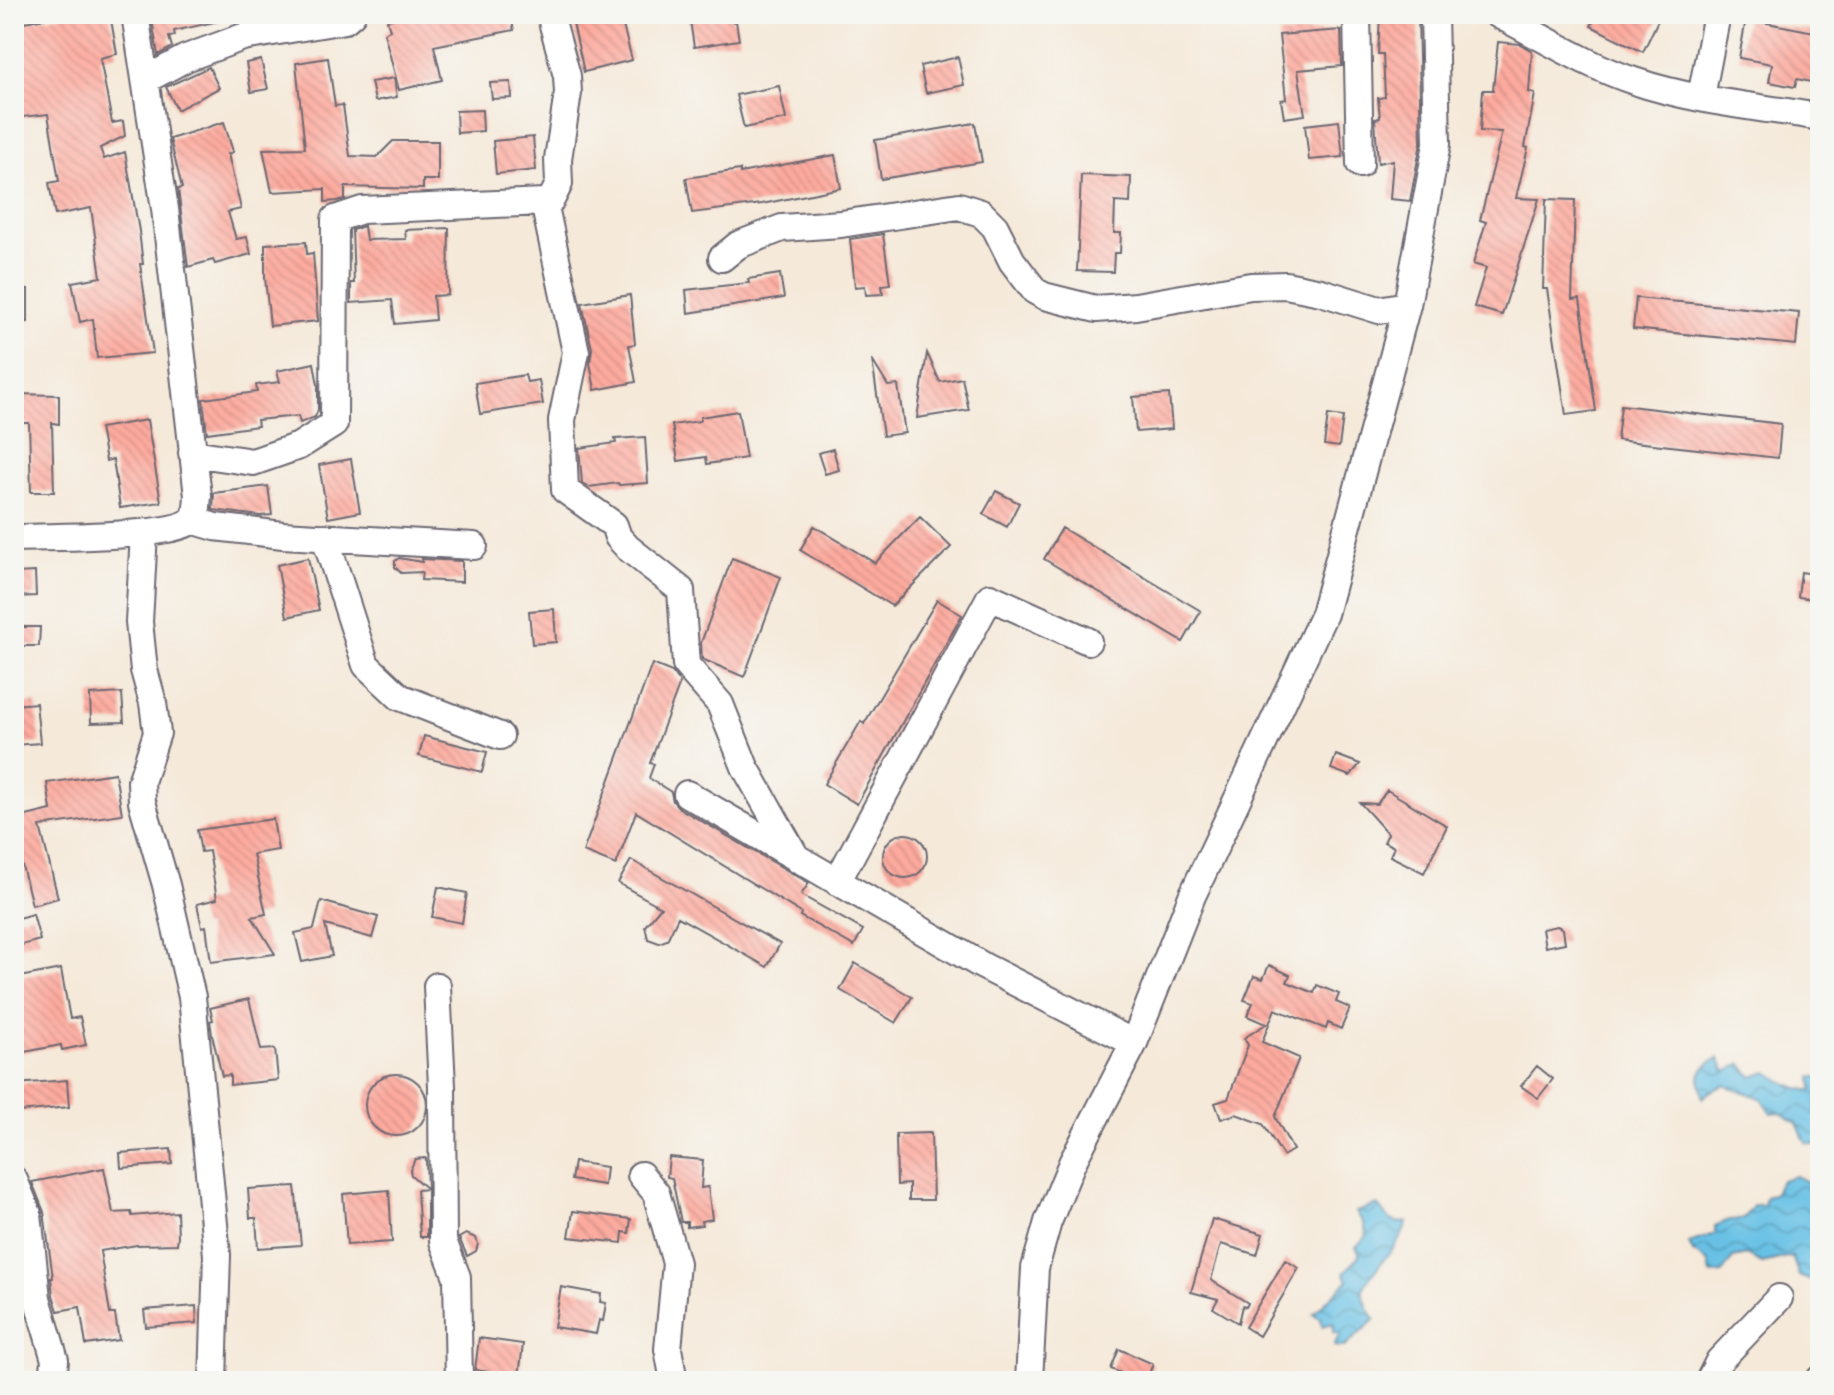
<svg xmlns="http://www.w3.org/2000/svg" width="1834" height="1395" viewBox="0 0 1834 1395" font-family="Pangolin,sans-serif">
	<defs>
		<pattern id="water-waves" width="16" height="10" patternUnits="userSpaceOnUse" patternTransform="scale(2)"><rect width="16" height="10" fill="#68c1e5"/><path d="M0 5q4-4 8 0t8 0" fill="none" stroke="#559cbb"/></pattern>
		<pattern id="building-back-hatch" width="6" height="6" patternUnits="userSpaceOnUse" patternTransform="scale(2)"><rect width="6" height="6" fill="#fdaa9e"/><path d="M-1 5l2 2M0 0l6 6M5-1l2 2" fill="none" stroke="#d99289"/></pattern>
	</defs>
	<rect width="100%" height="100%" fill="#f6f6f2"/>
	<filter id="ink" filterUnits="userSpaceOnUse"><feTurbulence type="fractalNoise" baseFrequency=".0125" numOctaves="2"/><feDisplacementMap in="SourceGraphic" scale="16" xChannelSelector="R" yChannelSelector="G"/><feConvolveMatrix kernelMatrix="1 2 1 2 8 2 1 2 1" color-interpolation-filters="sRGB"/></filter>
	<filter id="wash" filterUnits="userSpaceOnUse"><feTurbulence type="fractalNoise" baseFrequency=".006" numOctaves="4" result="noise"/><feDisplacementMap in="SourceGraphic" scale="32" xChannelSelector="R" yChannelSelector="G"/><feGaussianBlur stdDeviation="1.8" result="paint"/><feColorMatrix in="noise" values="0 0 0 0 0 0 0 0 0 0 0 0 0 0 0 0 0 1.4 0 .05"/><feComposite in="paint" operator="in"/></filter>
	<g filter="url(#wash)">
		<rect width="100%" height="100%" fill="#f5e9d9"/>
		<path fill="url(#water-waves)" stroke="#457290" stroke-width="2" d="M1719,1058L1726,1072L1741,1063L1752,1077L1768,1072C1781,1081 1797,1091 1813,1090L1812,1077H1820C1820,1092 1815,1103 1816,1117L1820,1120V1145L1806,1143L1797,1123L1779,1112L1771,1113L1761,1098L1724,1085L1709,1092L1703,1098C1698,1075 1697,1069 1719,1058Z
			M1796,1176L1820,1189V1290L1817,1283L1799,1276L1792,1256L1762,1263L1747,1255L1733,1258L1722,1273L1711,1274L1709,1262L1693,1252L1689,1243L1715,1234V1226L1730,1220L1744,1219L1754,1205H1764L1766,1197L1775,1193L1781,1180Z
			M1378,1205C1386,1217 1392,1225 1407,1222C1401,1247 1373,1266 1362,1291L1368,1309L1375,1319L1345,1347L1334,1346L1340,1334L1333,1332L1334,1323L1322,1326L1321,1318L1313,1314L1348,1280L1344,1273L1360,1254L1356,1247L1367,1236L1364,1224L1356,1212Z"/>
		<g id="blocks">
			<path fill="url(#building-back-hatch)" d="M65,14H110L117,54L100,58L112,123L123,121L125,136L100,148L104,159L125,152L139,231L143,264H140L153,353L97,358L93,319L80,322L72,282L101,277L91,208L55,215L49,183L59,181L48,114L14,118V24Z
				M151,14H222L223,20L174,31L175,36L169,37L172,47L158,55Z
				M412,14H510L514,30L434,46L442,80L399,90L384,33L390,30L387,20Z
				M571,14H620L632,60L584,72Z
				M689,14H731L733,22L736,21L739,40L694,47Z
				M1380,14H1418L1421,143L1410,201L1390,199L1393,160L1378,163L1375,119L1380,118L1378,98L1385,97L1383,54H1378Z
				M1597,14H1661L1643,52L1591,26Z
				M1746,19L1820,33V84L1797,79L1795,87L1769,82L1772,64L1739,58Z
				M1341,30L1342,66L1298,70L1305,115L1284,118L1281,100L1286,99L1279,35Z
				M1498,42L1520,44L1532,51L1529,92L1535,94L1525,147L1528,148L1516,198L1539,199L1502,315L1474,307L1486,268L1473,264L1486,222L1480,220L1502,132L1480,131L1483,90H1493Z
				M958,57L964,85L926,93L920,66Z
				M328,58L335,106L343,105L350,156L377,157L393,141H438V180H423V189L345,187V199L337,201L325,202V189L272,192L263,149L305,148L296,63Z
				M261,60L268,89L251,92L246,63Z
				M209,67L219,88L177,110L166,87Z
				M394,78L397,97L375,101L371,82Z
				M511,82L512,98L492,99L490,83Z
				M779,86L786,119L744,128L736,95Z
				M482,110L483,131L457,133L456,111Z
				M1339,121L1343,157L1309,160L1305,125Z
				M224,122L233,152L228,154L241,209L228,212L236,239L247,237L251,254L215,264L213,260L188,267L178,189L182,188L170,139Z
				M975,123L982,162L881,179L875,140Z
				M533,137L536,170L496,174L493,141Z
				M835,155L841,188L762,204L692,213L686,178L740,170V173Z
				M1081,175L1131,177L1130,203L1115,202L1114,233H1121L1120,253H1114L1113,272L1077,271Z
				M1546,199L1575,200L1572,300L1580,299L1596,411L1566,415L1547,289H1543Z
				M364,226L366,240L406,239L405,230L449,228L448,295L433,296L435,320L395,324L392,300L351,303V283H354L352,230Z
				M883,234L890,284L882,285L883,294L866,295L865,286L855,287L850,239Z
				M306,242L307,254L313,253L318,321L270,326L265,278V244Z
				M780,274L784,298L688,313L686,290L749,283L748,279Z
				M14,289H28V322L14,323Z
				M630,295L635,344L629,345L636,382L595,390L590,362L592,349L582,303Z
				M1636,298L1799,313L1796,345L1633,329Z
				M927,353L940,382L962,378L969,410L917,418Z
				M872,360L888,386L898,385L905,433L883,436Z
				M314,363L318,385V410L315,417L300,423L298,416L257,420L258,426L207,433L203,399L257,392L256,385L280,382L277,371Z
				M525,375L527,382L539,380L543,404L480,414L475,383Z
				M14,394L59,395V424L52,423L54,492H31L29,423H14Z
				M1169,394L1172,429L1136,432L1133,397Z
				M1621,405L1781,424L1778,458L1617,440Z
				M738,411L746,458L707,464L706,457L678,461L672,425L700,421V417Z
				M1328,415L1343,417L1339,447L1324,445Z
				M147,420L161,502L120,508L113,459L106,461L100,428Z
				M645,437L648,483L619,485L618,483L589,487L582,483L579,448L616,443L615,439Z
				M833,449L839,470L825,474L818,453Z
				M351,459L360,512L328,518L319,465Z
				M268,486L272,515L260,516L213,510L214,493Z
				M996,491L1019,503L1007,527L983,514Z
				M920,517L951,547L892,606L800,550L814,526L875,563Z
				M1062,528L1201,611L1183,642L1044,559Z
				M308,558L319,610L287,617L277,565Z
				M399,558L422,562V559L462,561V582L421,580L422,572L401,573L395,567V561Z
				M732,558L781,577L744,677L702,659L701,643Z
				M35,572L36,596L14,597V573Z
				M1801,572L1820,575V600L1798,597Z
				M937,600L962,615L857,804L824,784L861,721L864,724Z
				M554,609L556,642L532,644L529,611Z
				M14,627H40L39,646H14Z
				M652,664L672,672L680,683L650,763L654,764L649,778L671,792L673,801L679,808L809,883L801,895L863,930L854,946L800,916L801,913L636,812L616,865L583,852Z
				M122,693L124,722L91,723L90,695Z
				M36,703L40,743L14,745V705Z
				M424,736L487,752L482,772L419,756Z
				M1336,755L1360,764L1350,776L1331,769Z
				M115,773L122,814L40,826L58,898L32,905L14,834V819L51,810L47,783Z
				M1387,790L1447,826L1424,873L1390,856L1394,847L1384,842L1388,834L1360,803L1377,804Z
				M273,819L278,850L253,854L266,914L252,917L275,954L211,962L206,926L202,927L197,904L217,899L209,851L201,852L197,830Z
				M883 856a22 22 0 1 1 44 0a22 22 0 1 1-44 0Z
				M631,860L780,944L767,967L678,917L667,940L659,943L648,939L645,926L661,907L618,883Z
				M438,887L467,893L462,923L432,917Z
				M321,901L378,917L372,938L325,925L332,956L302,962L295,933L314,929Z
				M33,914L40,940L14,947V919Z
				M1557,926L1563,929L1565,943L1545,947L1542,929Z
				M855,963L912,997L896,1023L840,990Z
				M1269,965L1290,975L1287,982L1314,993L1317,985L1339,994L1336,1002L1350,1008L1341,1029L1328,1023L1326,1029L1275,1009L1262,1042L1299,1058L1275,1117L1293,1150L1283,1156L1263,1124L1236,1114L1221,1119L1215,1103L1228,1099L1248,1045L1244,1038L1266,1024L1247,1016L1253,1003L1244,1000L1254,976L1263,979Z
				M61,969L70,1019L80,1017L86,1045L62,1050L61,1045L14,1054V978Z
				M249,999L261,1050L275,1049L278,1080L230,1085V1075L222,1076L212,1035L210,1021L213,1020L210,1008Z
				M1537,1066L1553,1079L1538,1098L1521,1086Z
				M365 1105a31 31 0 1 1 62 0a31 31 0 1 1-62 0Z
				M67,1080L69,1107L19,1112L16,1084Z
				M931,1133L933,1200H909V1184L897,1185L896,1134Z
				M171,1149L172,1164L121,1168L120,1153Z
				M669,1157L703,1160L701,1188L708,1187L712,1219L701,1221L702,1225L687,1227V1222H681L672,1178L667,1177Z
				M425,1158L426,1159L427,1189L411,1175L410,1170L415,1159Z
				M574,1162L606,1167L604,1185L571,1180Z
				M104,1168L113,1213L131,1212L132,1216L177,1212L178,1236L177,1244L137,1245L100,1251L110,1314H115L119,1340L86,1345L80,1307L58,1311L53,1295L51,1278H53L44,1212L32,1182Z
				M295,1186L301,1245L258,1248L256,1218H250L248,1189Z
				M427,1189V1237H420L417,1190Z
				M389,1190L392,1242L347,1245L343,1194Z
				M573,1211L631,1219L629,1233L623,1232L622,1243L569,1237Z
				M1212,1219L1263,1234L1257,1255L1221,1244L1211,1280L1248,1303L1246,1307L1242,1306L1238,1323L1213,1308L1218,1299L1191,1292Z
				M466,1234L476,1238L478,1244L476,1251L467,1256L459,1238Z
				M1285,1260L1299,1268L1259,1336L1245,1327Z
				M561,1287L601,1294L600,1302L606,1303L603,1321L599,1320L596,1334L554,1327Z
				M196,1306L197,1323L146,1327L144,1310Z
				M479,1338L523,1344L519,1376L475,1370Z
				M1119,1349L1153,1364L1146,1381H1117L1121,1373L1111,1369Z"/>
		</g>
	</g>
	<g filter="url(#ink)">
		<use href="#blocks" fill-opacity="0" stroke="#6c6872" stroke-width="2"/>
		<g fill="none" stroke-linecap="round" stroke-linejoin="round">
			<g stroke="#6c6872" stroke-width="30">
				<path id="minor" d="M1357,14L1360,164
					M1497,14C1542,37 1586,65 1634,81C1693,101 1759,107 1820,117
					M147,79L186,58L243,37L345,20L352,14
					M1701,97L1717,14
					M544,202L576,352L562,420L565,490L614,525L618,537L628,548L681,590L686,665L720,704L745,767L797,859
					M722,258L738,245L782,228L841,224L959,206L981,213L995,227L1012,261L1035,291L1044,296L1096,309L1136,306L1251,286L1286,285L1321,292L1379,310L1407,305
					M192,453L253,462L299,446L334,424L335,219L362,210L544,202L551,200L559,184L558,159L568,93L567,76L550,14
					M192,520L215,527L283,535L474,546
					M144,533L139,622L144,670L153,703L157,733L141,782L142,802L166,885L192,997L217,1255L213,1381
					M325,537L366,665L400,697L500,736
					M14,538C45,537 173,538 192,520C198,514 197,503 198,496L165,209L135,14
					M687,794L983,966L1134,1043
					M837,882L990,597L1088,641
					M437,986L442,1086L443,1241L457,1277L459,1381
					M641,1175L656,1193L676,1263L668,1349L674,1381
					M14,1180L28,1214L37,1298L55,1360L53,1381
					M1029,1381L1035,1268L1048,1222L1072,1163L1134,1043L1192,896L1324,614L1407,305L1437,144L1434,14
					M1709,1381L1719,1361L1779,1298
					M1819,1381L1820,1379"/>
			</g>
			<use href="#minor" stroke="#fff" stroke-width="26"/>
		</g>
	</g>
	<rect width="1834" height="1395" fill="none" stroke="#f6f6f2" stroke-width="48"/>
</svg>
